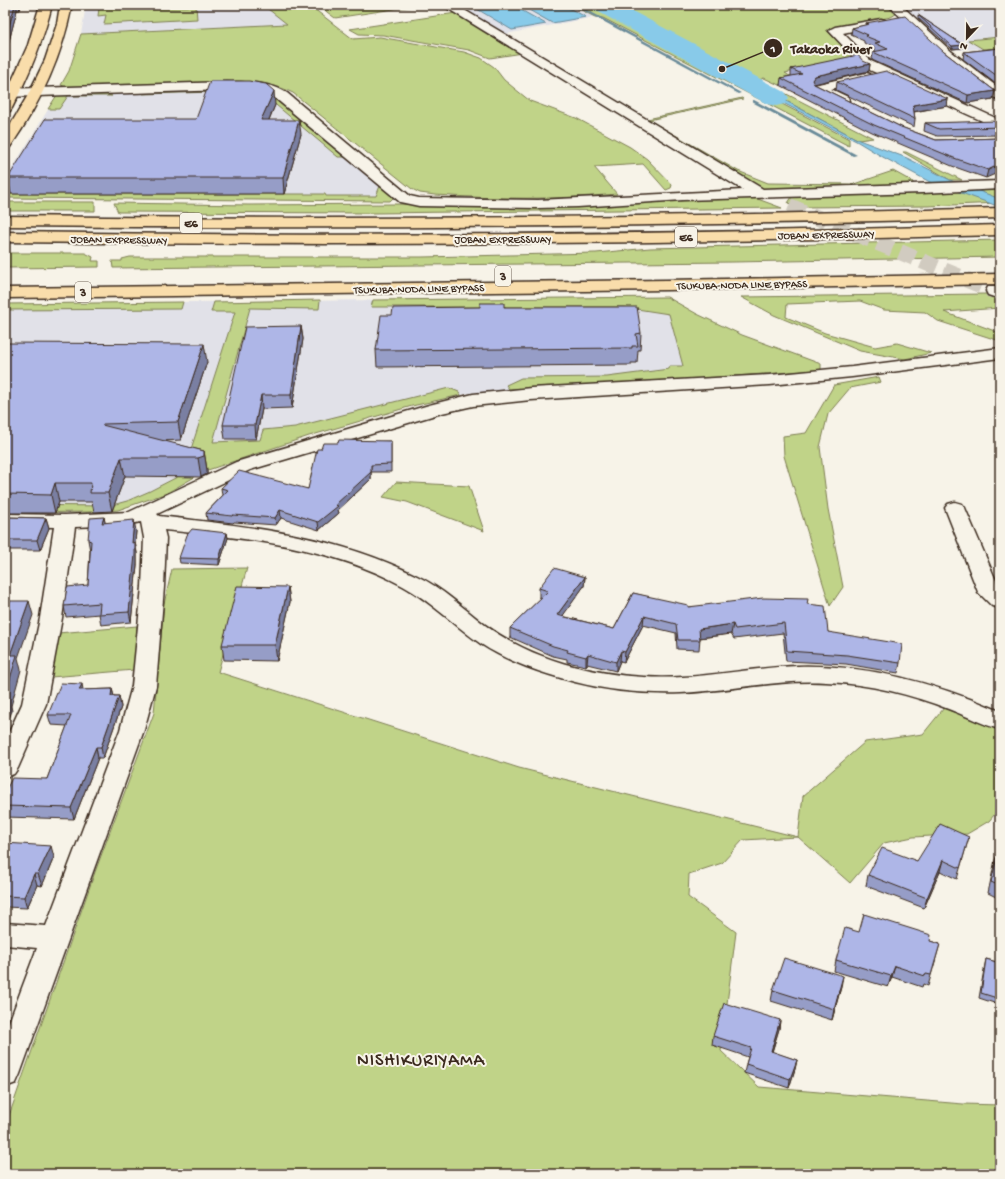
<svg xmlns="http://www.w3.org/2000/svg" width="1005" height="1179" viewBox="0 0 1005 1179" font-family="'Gochi Hand',sans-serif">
	<rect width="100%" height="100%" fill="#f7f3e8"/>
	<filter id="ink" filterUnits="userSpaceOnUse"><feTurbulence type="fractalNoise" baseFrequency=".025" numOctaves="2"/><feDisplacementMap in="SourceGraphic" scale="8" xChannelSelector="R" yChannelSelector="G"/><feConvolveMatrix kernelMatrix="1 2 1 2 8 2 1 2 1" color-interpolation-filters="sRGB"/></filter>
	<g filter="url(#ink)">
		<path fill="#e1e1e8" d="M86,5H309L332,22L81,34Z
			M452,5H571L595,17L500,35Z
			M900,5H1000V37L968,40L983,49L954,50Z
			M236,88L275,96L395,197L390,201L5,198V180L57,95Z
			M667,297L697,314L742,335L821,364V370L470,393L412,406L309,436L205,471L167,493L118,510L89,512L5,513V304Z"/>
		<path fill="#c0d388" stroke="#7e7e53" d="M263,5H309L353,39L380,37L464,52L481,58L494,67L504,80L530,101L576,118L630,147L647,159L672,185L671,188L666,190L643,164L594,167L617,194C556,200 496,199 435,195L420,193L412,189L293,93C275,84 260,83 241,81L66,87L61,85L69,71L81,34L287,24Z
			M347,5H420L335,18L323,9Z
			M571,5H598L653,32C657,38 667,42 673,47L849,139V146L603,18L595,17Z
			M607,5H887L896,14L891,17L826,30L856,58L785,73L798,81L779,85L764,78L759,80L873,138L859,140Z
			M147,6V9L196,6L197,19L104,24L106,15L98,16L99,8Z
			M456,13L523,53L490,58L469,50L383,35L359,34L350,29Z
			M1000,37V48L983,49L968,40Z
			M236,88L275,96L347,157H338L270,100L216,92L143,94L140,91Z
			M106,92L107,95L112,96H68L59,109H48L57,95Z
			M742,98L743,99L649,120L738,171L768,183L854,184L893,171L913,182V186L760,190L643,120Z
			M903,152H906L962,180H950Z
			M380,186L394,197L390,201L5,198V194H325L326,196H376Z
			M1000,190V203L928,206L799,207L788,203L792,197L806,195Z
			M745,196L755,198L782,208L375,213L118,212L114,203L249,205L397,204L549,208Z
			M5,202H95V211H5Z
			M1000,240V257L733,262L113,268L112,261H122V259L130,257H422L596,253L650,248Z
			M5,253H85L93,257L92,261H99V267L5,268Z
			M986,294L1000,300V308L944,312L1000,333V341L938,321L925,312L884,310L860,301L787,304L786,317L825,333L875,347L897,343L931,353L905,359L860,351L774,315L741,297Z
			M667,297L697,314L742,335L821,364V370L606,385L509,389L506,385L521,378L607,377L669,369L670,366H683L669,314L624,307H371L373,300Z
			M320,300L319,309L250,308L213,442L260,440L263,430L295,427L449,388L459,392L461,395L412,406L309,436L205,471L167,493L118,510L89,512L5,513V505L109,506L127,501L150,491L183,474L235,312H211L214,302Z
			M183,302L181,309L5,310V304Z
			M879,377L881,382L850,388L828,414L820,447L828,509L843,587L830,606L784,456L783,436L806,433L834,385Z
			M396,482L469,486L484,531L407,502L383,497Z
			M247,568L218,672L519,768L798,837L803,796L865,742L923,734L944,708L1000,731V808L989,821L967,834L913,837L884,843L850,883L798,837L743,840L722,863L689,874L688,897L736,932L721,1051L759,1087L963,1104L1000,1105V1174H5V1127L95,872L154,713L164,604L172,569Z
			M137,626L134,670L51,677L58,633Z"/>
		<path fill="#88cae9" stroke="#698a98" d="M502,5H512L546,24L512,30L477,9Z
			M520,5H563L586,17L552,23Z
			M718,69H726L859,140L907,158L950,180L1000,199V207L928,181L881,156L858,142Z"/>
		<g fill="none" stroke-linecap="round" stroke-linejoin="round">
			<path fill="#698a98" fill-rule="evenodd" d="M573,5H578L741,93L738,94Z
				M752,100H754L857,155L853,156L752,102Z"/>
			<path fill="#88cae9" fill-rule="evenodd" d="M592,5H621L785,92L789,98L785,104L776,106L767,104L595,10Z"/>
			<path stroke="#d1cbc0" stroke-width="16" stroke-dasharray="16 8" stroke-linecap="butt" d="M789,206L994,291"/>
			<g stroke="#3b2a1e" stroke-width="3">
				<path id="minor" d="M442,5H456L763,189L1000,181V189L922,193L683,200L578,207L538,208L419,206L400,202L269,93L260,91L227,90L5,97V89L227,82C248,83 269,81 287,93L410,196L419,198L538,200L743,190Z
					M888,5H901L952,52L1000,89V99L995,98L944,58Z
					M881,19L885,20L887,22L885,24L843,33L871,61L1000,120V129L863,67L829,31L831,29L835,27Z
					M866,73L870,74L872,77L870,80L831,89L848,97L849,100L848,103H838L814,91L813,88L814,85Z
					M994,286L1000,288V299L988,295L986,291L988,287Z
					M1000,348V358L852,377L770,385L531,400L473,406L442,413L250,470L157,514L159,516C247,526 336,535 417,576C442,588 463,608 485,625C515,647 549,661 586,669C617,676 651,679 683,677C722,675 759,667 798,666C868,664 936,684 1000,711V729C983,725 967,716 951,710C911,694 869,684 826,682C777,679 729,691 681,693C646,694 609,691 575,682C542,673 510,663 481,644C455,626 432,602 403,586C329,546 246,538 164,530L166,538L164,587L156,686L144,730L20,1074L16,1083L5,1087V1033L37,948L5,945V923L46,926L120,730L132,686L142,587L144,538L141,522L125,525L75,527L62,618L46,704L18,768L14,774L5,777V741L22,704L40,618L54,527L5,526V514L65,515L129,512L236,462L429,405L473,394L531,388L770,375L852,367Z
					M955,502L962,504L965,508L1000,590V608L992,606L978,592L945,508L948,504Z"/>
			</g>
			<g stroke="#3b2a1e" stroke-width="3">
				<path id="major" d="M40,5H52C43,41 29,75 12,108L10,111L5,112V96L28,45Z
					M60,5H72C62,57 40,104 10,147L5,148V134L28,95L45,60L57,24Z
					M1000,274V284L667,290L5,298V288L667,280Z"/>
			</g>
			<g stroke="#3b2a1e" stroke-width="3">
				<path id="highway" d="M1000,208V218C668,227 337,229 5,226V216C337,220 668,218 1000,208Z
					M1000,225V235C668,244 337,246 5,242V232C337,237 668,235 1000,225Z"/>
			</g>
			<use href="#minor" fill="#f7f3e8" fill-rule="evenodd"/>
			<use href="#major" fill="#f9ddab" fill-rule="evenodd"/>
			<use href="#highway" fill="#f9ddab" fill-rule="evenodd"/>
		</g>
		<path fill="#969dc7" stroke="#3b2a1e" d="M5,5H21L20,10H17L8,45H5Z
			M918,15L963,45L962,48L952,49L918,18Z
			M866,23L944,52L995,91L993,99L967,103L872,60L873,52H877L874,50V48L864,43V41L851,35L852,28L866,25Z
			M1000,48V87L963,59L964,52Z
			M870,64L869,71L814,84L901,127L936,140L1000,138L986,178L952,166L872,132L780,85L781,78L791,76V69Z
			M837,82L948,99L947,106L914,112L915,119L914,127L836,90Z
			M275,105L269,120L301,134L284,194H11L8,178L196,119Z
			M1000,122V135L937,136L924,131L925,123Z
			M504,307L641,333L640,350H638L637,363H631V365L377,367L376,350L392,315Z
			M301,326L303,339L292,408L262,409L256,439H225L223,425Z
			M5,343L207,362L181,440L162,441L204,451L207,470V474L201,477L125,476L112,511L94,512L92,502H59L55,513H7L5,506Z
			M391,441V472H371V479L338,510L339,513L319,530L281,518L276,525L234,522L233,523L207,520L206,513L223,495H222L221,488L308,489L321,449L338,443Z
			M5,517L46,518L49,528L40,550H5Z
			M104,517L105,523L136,531L135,542L137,553V565L131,622L101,625L99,614L66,617L64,606L88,585L90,551L88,540Z
			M227,533L228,538L219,565L180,563L179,558Z
			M585,577L584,586L562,616L614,629L633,593L688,607L807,604L828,632L900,663L898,673L846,664L786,661L783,633L734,639L731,634L700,638L699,650L677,649L676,633L643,625L624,662L620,661L616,671L587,664L586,666L567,662V659L553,656L510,637V628L541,598L539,597V588Z
			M288,587L290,602L277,661L224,660L222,645Z
			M112,689L114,696H119L121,707L103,758H98L74,819L5,817V788H7L47,779L67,726L51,725L48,715L83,690Z
			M969,837L957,879L940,871L924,908L866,886L868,875L917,861Z
			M5,843L54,857L42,886L37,885L27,908L5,907Z
			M999,849L1000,850V899L988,893L995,860Z
			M859,932L930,941L940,944L928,986L923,984L922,987L892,977L888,987L834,971L836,960Z
			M986,959L1000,963V1005L979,998L985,964Z
			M841,987L832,1020L771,1001L773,990Z
			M780,1020L779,1029L772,1052L797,1060L795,1069L789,1088L744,1073L746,1064L748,1057L712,1045L713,1036Z"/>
		<path fill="#7a7fa2" stroke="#3b2a1e" d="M15,5H17V10L8,45L6,36Z
			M19,5H21L20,10Z
			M963,45L962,48L952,49V46Z
			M870,64L869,71L814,84L812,88V80L815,76Z
			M274,91L275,105L263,134L261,120Z
			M995,91L993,99L967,103L968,95Z
			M948,99L947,106L912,112L913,105Z
			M299,120L301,134L284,194L283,178Z
			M1000,164V172L986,178L988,170Z
			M301,326L303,339L292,408L291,395Z
			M204,344L207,362L181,440L178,422Z
			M261,395L262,409L256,439L255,425Z
			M204,451L207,470V474L201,477L198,458Z
			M121,458L125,476L112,511L108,493Z
			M371,465V479L338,510L339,513L319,530L318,522L335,505Z
			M55,483L59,502L55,513L51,495Z
			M280,510L281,518L276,525L275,518Z
			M104,517L106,527L102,523Z
			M46,518L49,528L40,550L37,540Z
			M134,520L136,531L134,553L132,543Z
			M227,533L228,538L219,565V559Z
			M135,542L137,553V565L131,622L129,612Z
			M585,577L584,586L557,624V615Z
			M288,587L290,602L277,661L275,645Z
			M29,601L33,615L18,658L21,670L11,706L12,711L5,729V696L10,655Z
			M644,616L643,625L624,662L625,652Z
			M733,624L731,634L698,638L699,629Z
			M621,651L620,661L616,671V662Z
			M588,654L587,664L586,666V657Z
			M82,684L84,695L79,690Z
			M112,689L115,700L111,696Z
			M119,696L121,707L103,758L101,747Z
			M96,747L98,758L74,819L71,808Z
			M51,846L54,857L42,886L38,874Z
			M943,860L940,871L924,908L927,898Z
			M34,874L37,885L27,908L24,897Z
			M895,966L892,977L888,987L891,976Z
			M843,976L841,987L832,1020L834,1009Z
			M780,1020L779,1029L769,1061L771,1051Z
			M797,1060L795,1069L789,1088L790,1079Z"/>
		<path fill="#aeb6e7" stroke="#3b2a1e" d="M5,5H15L6,36H5Z
			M918,15L963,45L952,46Z
			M905,16L944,52L995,91L968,95L873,52L888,49L875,43L880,42L865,36L868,35L852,28L869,24L866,23Z
			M1000,48V78L964,52Z
			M858,55L863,61L870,64L815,76L812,80L814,84L901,127L936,140L1000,138V164L988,170L954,158L874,125L781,78L802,74L791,69Z
			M886,71L948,99L913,105L915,119L837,82Z
			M210,81H249L266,84L274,91L261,120H299L283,178H8L45,119H196Z
			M998,121L1000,122V127L939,129L925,123Z
			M480,303H504V307H637L641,333L636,334L638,346H632V348L376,350L381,315H392L393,308L480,307Z
			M301,326L291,395H261L255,425H223L245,327Z
			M5,343L204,344L178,422L103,424L102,425L204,451V456L198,458H121L108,493H90L91,483H55L51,495L5,494V488L7,483H5Z
			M339,440L391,441V464L371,465V472L335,505L338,506L318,522L280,510L275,518L233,515L232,516L206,513L228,490L221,488L239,471L308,489L317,449H321L323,443H338Z
			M5,517L46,518L37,540H5Z
			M104,517L102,523L134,520L132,543L135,542V555L129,612L99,614L100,603L64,606L67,587L88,585L91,541L88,540L90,518Z
			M192,529L227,533L219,559L179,558L187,535Z
			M554,568L585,577L557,615L614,629L633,593L688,605V607L763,598L808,599L807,604L825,606L828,632L902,644L900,663L847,655L787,651L784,623L735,629L733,624L699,629L700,640H678L676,624L644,616L625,652L621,651L616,662L588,654L586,657L567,652L568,650L553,646L510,628L548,591L539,588Z
			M237,586L288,587L275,645H222Z
			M5,601H29L10,655H17L5,696H8L5,704Z
			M61,683L82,684L79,690L112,689L111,696H119L101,747H96L71,808L5,806V788H7L12,778L47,779L71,715H48Z
			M940,824L969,837L960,868L943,860L927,898L868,875L882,848L917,861Z
			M5,843L51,846L38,874H34L24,897L5,896Z
			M999,849L1000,850V886L991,882Z
			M864,914L931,935L930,941L940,944L931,975L926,974L925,976L895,966L891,976L836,960L845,928L859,932Z
			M784,958L843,976L834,1009L773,990Z
			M986,959L1000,963V999L981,993Z
			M724,1003L780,1020L771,1051L797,1060L790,1079L746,1064L751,1048L713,1036Z"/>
	</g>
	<g text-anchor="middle" stroke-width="4" stroke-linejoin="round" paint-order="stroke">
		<g font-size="11" fill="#3b2a1e" stroke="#f7f3e8">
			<text transform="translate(826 234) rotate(-1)" y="4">JOBAN EXPRESSWAY</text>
			<text transform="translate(119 239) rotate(1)" y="4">JOBAN EXPRESSWAY</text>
			<text x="503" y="243">JOBAN EXPRESSWAY</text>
			<text transform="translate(742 284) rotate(-1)" y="4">TSUKUBA-NODA LINE BYPASS</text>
			<text transform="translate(419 288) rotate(-1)" y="4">TSUKUBA-NODA LINE BYPASS</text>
		</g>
		<g fill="#f7f3e8" stroke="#73665b" stroke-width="1">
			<rect x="180" y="213" width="22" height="20" rx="3"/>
			<rect x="675" y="227" width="22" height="20" rx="3"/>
			<rect x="495" y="266" width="16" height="20" rx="3"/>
			<rect x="75" y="282" width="16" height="20" rx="3"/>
		</g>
		<g font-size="12" font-weight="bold" fill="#3b2a1e">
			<text x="191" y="227">E6</text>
			<text x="686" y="241">E6</text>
			<text x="503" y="280">3</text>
			<text x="83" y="296">3</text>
		</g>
		<g font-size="18" letter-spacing="1" fill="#3b2a1e" stroke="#f7f3e8">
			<text x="421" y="1065">NISHIKURIYAMA</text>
		</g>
	</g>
	<path fill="none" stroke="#3b2a1e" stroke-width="1.5" d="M722 69L773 48"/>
	<g fill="#3b2a1e" stroke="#f7f3e8" stroke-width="1.5">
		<circle cx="722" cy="69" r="4"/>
		<circle cx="773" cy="48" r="10"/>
	</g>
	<g font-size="12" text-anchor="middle" font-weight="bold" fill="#fff">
		<text x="773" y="52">1</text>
	</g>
	<g font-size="14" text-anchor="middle" font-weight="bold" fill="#3b2a1e" stroke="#f7f3e8" stroke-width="4" stroke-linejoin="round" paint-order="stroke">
		<text x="831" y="53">Takaoka River</text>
	</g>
	<rect width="1005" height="1179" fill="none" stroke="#f7f3e8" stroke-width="20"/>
	<rect x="10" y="10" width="985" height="1159" fill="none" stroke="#3b2a1e" stroke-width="1.5" filter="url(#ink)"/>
	<g transform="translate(967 38) rotate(202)" stroke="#f7f3e8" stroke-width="3" paint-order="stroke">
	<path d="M0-3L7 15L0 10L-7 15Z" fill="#3b2a1e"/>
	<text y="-6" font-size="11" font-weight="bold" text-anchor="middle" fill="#3b2a1e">N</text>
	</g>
</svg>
